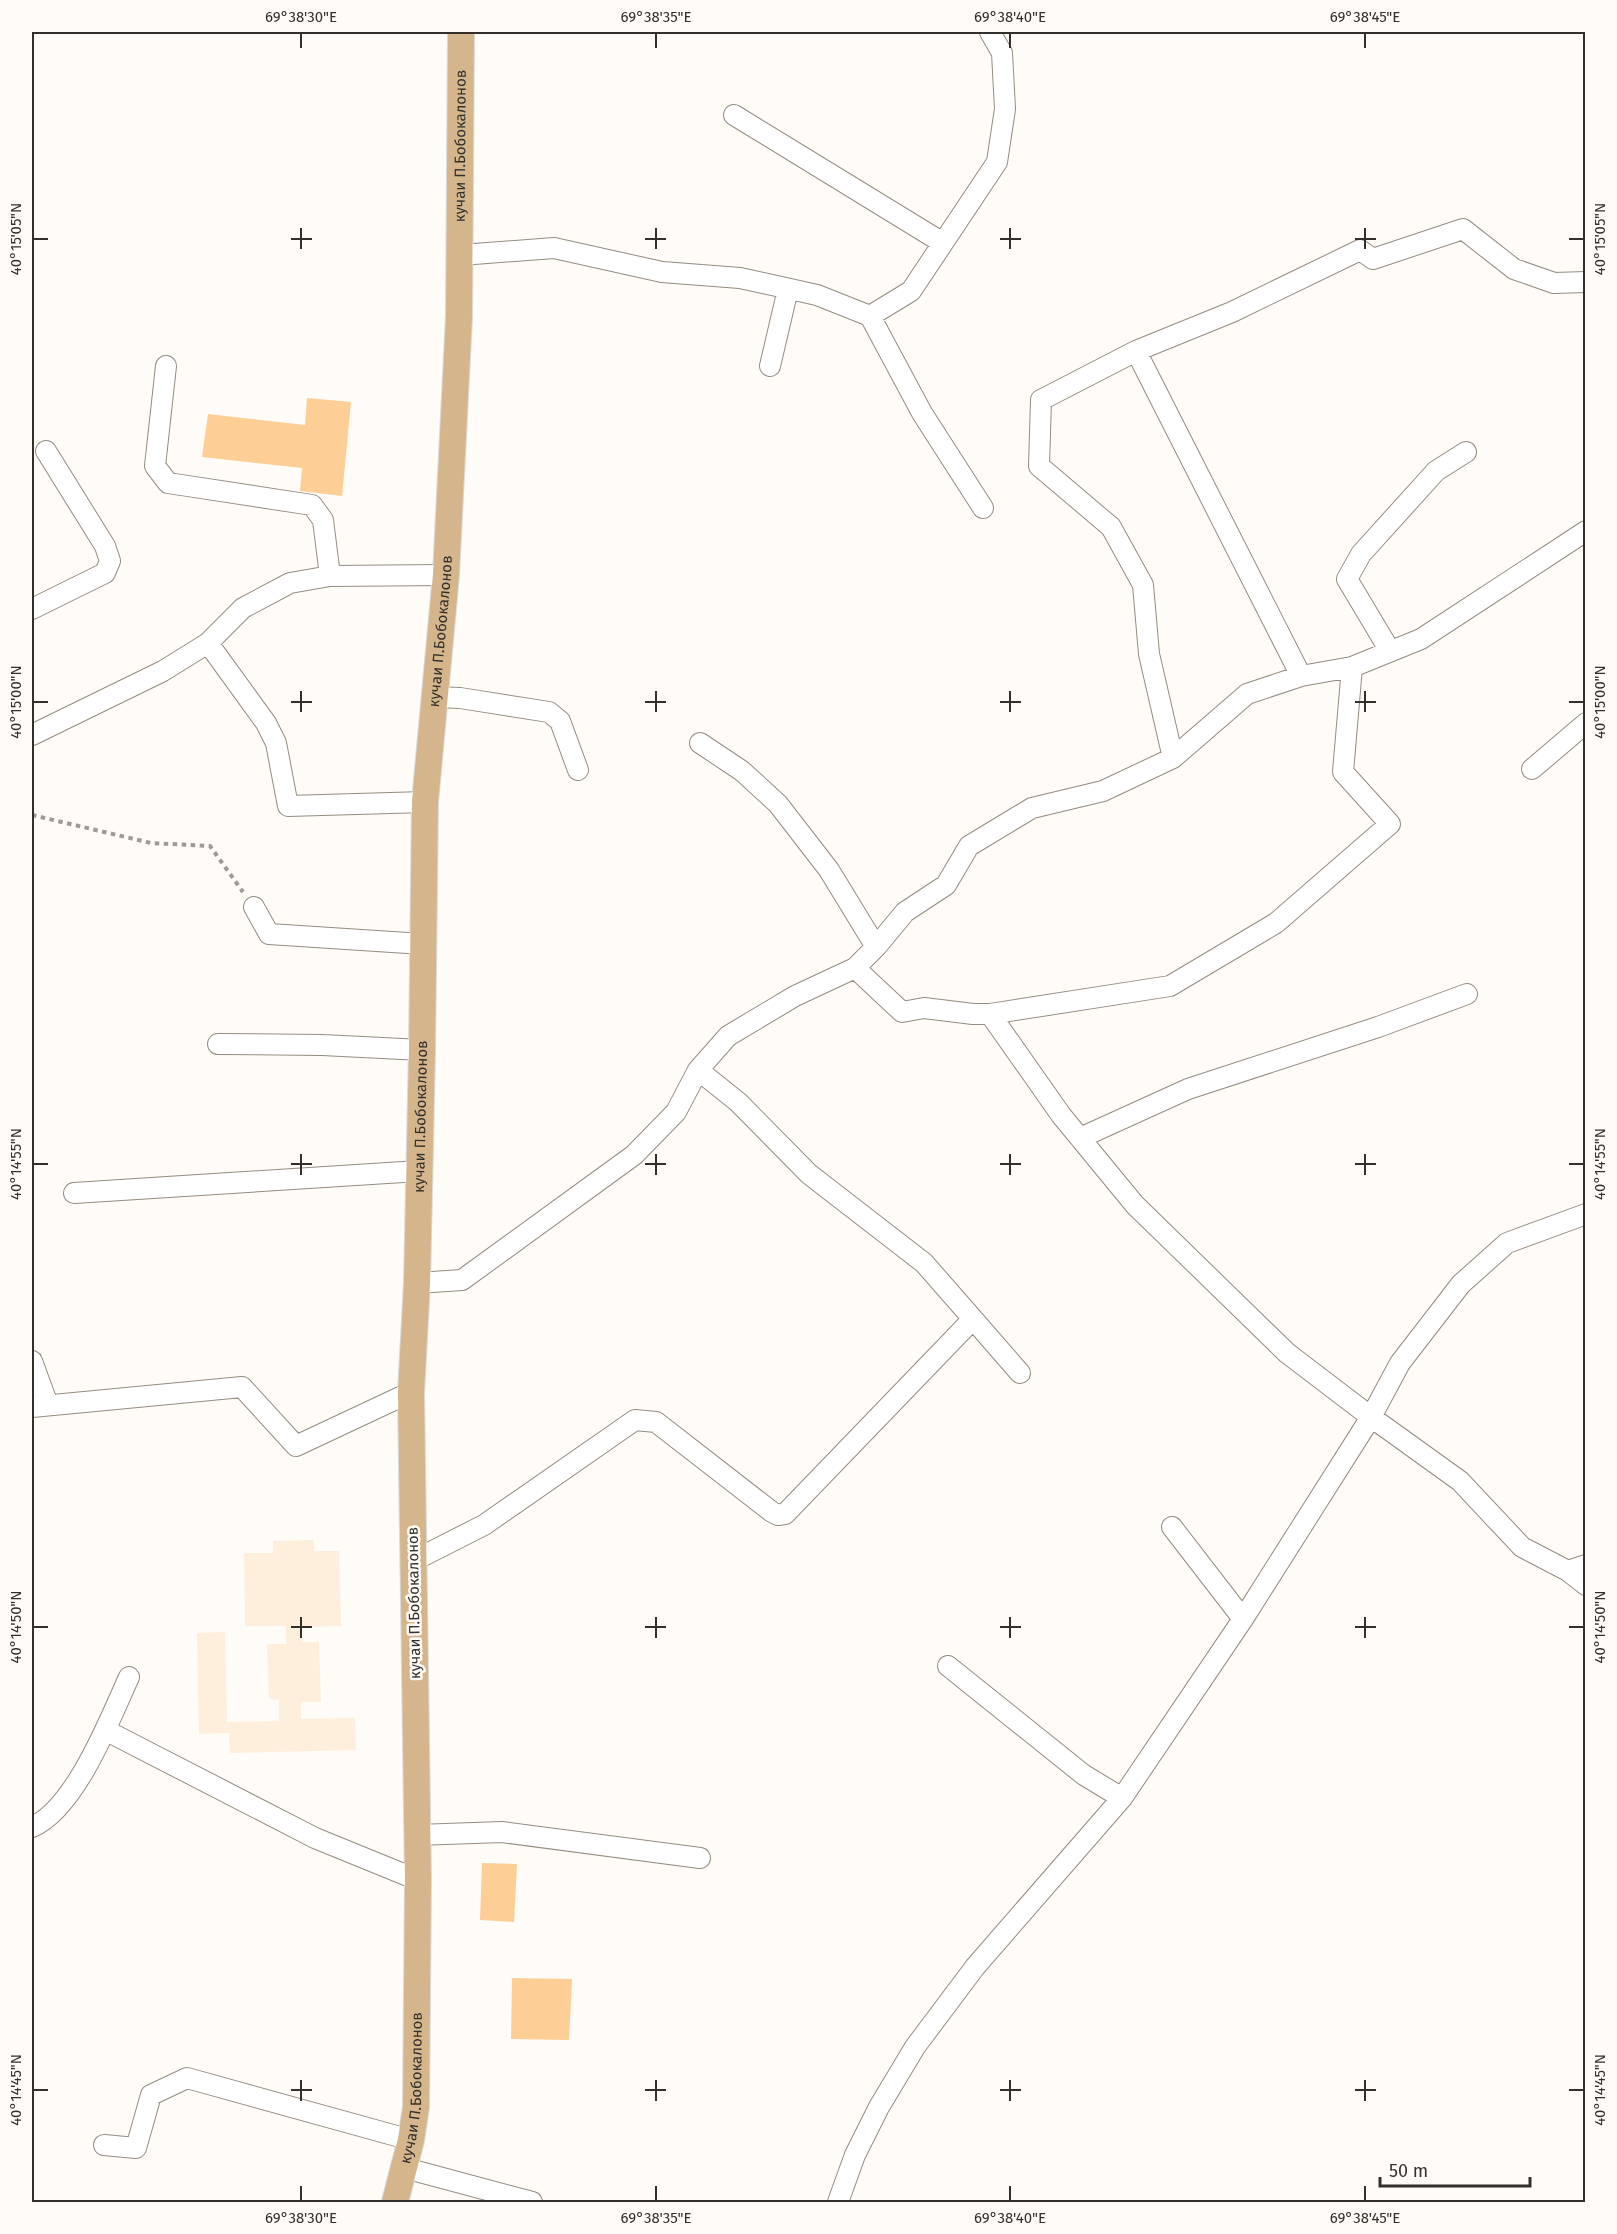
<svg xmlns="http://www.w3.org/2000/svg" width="1617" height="2234" viewBox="0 0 1617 2234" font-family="'Fira Sans',sans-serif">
	<rect width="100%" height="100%" fill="#fffbf6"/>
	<path fill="#feefdc" d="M314,1540V1551H339L341,1626L301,1627L302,1642H319L321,1702H301V1719L355,1718L356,1750L230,1753L229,1733L199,1734L197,1633L225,1632L227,1722L279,1721V1700L269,1699L267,1644H286V1626H245L244,1553H273V1541Z"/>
	<path fill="#fdce95" d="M307,398L351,402L342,496L300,491L302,468L202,457L208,414L305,425Z
		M482,1863L517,1864L514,1922L480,1920Z
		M512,1978L572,1979L569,2040L511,2039Z"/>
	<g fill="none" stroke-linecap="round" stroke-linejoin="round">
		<g stroke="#958c81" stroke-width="22">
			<path id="minor" d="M734,115L943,243
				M461,255L554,248L662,272L740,278L817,295L870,316L911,291L997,162L1005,109L1002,53L990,32
				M870,316L922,413L983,508
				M1136,351L1301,676L1352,667L1421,639L1586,531
				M166,366L155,466L168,483L312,505L323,520L330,576
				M770,366L788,289
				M32,609L105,573L110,561L105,546L46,451
				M208,643L266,723L276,743L288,806L425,802
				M1390,651L1347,579L1361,554L1436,471L1466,452
				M1352,667L1343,772L1390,824L1276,923L1170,986L990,1014L1061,1115L1135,1205L1287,1353L1371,1417L1460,1481L1522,1547L1568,1571L1586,1565
				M435,697L460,698L549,712L560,721L578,770
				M32,735L163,671L208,643L243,608L290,583L330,576L446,575
				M700,743L742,771L778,804L829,870L876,947
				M1173,758L1149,654L1143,585L1111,527L1039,466L1041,400L1136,351L1232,312L1360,250L1373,259L1463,229L1514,269L1554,283L1586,282
				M1532,769L1586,723
				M254,907L269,934L423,944
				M855,968L902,1012L924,1008L973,1014H990
				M218,1044L322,1045L422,1050
				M1080,1138L1188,1089L1378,1027L1467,994
				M74,1193L419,1171
				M417,1283L462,1280L634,1155L676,1112L698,1070L728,1036L795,996L855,968L876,947L905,912L946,885L969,846L1032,808L1103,791L1173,758L1247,694L1301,676
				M973,1319L1020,1373
				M32,1361L48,1405
				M32,1407L242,1387L296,1446L411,1392
				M1172,1527L1243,1619
				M413,1561L484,1525L635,1420L656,1422L772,1512L778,1515L785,1514L973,1319L924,1263L809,1174L738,1102L698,1070
				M1568,1571L1586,1585
				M948,1666L1084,1775L1122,1798
				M105,1730L315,1838L418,1880
				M32,1827C75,1809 110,1719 129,1677
				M417,1835L502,1832L700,1858
				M104,2145L136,2148L151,2095L187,2078L411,2140
				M405,2168L532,2202
				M838,2202L855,2155L879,2107L915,2047L975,1967L1122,1798L1243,1619L1371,1417L1400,1363L1461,1284L1507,1243L1586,1214"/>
		</g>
		<g stroke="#dadad9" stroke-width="28">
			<g id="major">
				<path id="s1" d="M395,2202L411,2140L416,2107L418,1880L411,1392L417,1283L422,1050L425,802L446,575L459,316L461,32"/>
			</g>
		</g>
		<path stroke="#9e9a95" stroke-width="4" stroke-dasharray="4.5 4.5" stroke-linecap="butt" d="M32,815L151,843L210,846L243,892"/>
		<use href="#minor" stroke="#fff" stroke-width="20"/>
		<use href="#major" stroke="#d4b58c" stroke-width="26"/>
	</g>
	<path fill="none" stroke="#332f2a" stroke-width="2" d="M301,33V48M656,33V48M1010,33V48M1365,33V48M301,228V249M656,228V249M1010,228V249M1365,228V249M33,239H48M291,239H312M645,239H666M1000,239H1021M1355,239H1376M1569,239H1584M301,691V712M656,691V712M1010,691V712M1365,691V712M33,702H48M291,702H312M645,702H666M1000,702H1021M1355,702H1376M1569,702H1584M301,1154V1175M656,1154V1175M1010,1154V1175M1365,1154V1175M33,1164H48M291,1164H312M645,1164H666M1000,1164H1021M1355,1164H1376M1569,1164H1584M301,1617V1638M656,1617V1638M1010,1617V1638M1365,1617V1638M33,1627H48M291,1627H312M645,1627H666M1000,1627H1021M1355,1627H1376M1569,1627H1584M301,2080V2101M656,2080V2101M1010,2080V2101M1365,2080V2101M33,2090H48M291,2090H312M645,2090H666M1000,2090H1021M1355,2090H1376M1569,2090H1584M301,2186V2201M656,2186V2201M1010,2186V2201M1365,2186V2201"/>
	<g text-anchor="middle" stroke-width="5" stroke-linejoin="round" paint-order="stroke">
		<g font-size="15" fill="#332f2a" stroke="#fffbf6">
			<text dy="5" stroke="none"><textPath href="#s1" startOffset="2060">кучаи П.Бобокалонов</textPath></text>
			<text dy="5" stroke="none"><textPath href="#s1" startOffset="1574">кучаи П.Бобокалонов</textPath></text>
			<text dy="5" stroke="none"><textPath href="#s1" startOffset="1088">кучаи П.Бобокалонов</textPath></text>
			<text transform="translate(414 1603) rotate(-91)" y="5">кучаи П.Бобокалонов</text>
			<text dy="5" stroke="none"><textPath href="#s1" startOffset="116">кучаи П.Бобокалонов</textPath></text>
		</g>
	</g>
	<rect width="1617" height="2234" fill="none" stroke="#fffbf6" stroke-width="66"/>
	<path d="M1380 2177v9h150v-9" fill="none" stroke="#332f2a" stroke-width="3"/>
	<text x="1389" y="2177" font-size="18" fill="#332f2a" stroke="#fffbf6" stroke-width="4.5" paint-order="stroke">50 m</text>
	<rect x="33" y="33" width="1551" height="2168" fill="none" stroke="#332f2a" stroke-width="2"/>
	<g font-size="15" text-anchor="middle" fill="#332f2a">
		<text x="301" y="22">69°38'30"E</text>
		<text x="656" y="22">69°38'35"E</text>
		<text x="1010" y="22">69°38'40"E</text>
		<text x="1365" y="22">69°38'45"E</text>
		<text transform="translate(16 239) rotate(-90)" y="5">40°15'05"N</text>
		<text transform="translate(1600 239) rotate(-90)" y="5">40°15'05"N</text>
		<text transform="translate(16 702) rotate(-90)" y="5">40°15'00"N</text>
		<text transform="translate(1600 702) rotate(-90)" y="5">40°15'00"N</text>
		<text transform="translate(16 1164) rotate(-90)" y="5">40°14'55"N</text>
		<text transform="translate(1600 1164) rotate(-90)" y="5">40°14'55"N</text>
		<text transform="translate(16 1627) rotate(-90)" y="5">40°14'50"N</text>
		<text transform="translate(1600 1627) rotate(-90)" y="5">40°14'50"N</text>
		<text transform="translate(16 2090) rotate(-90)" y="5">40°14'45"N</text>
		<text transform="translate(1600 2090) rotate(-90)" y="5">40°14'45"N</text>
		<text x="301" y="2223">69°38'30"E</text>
		<text x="656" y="2223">69°38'35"E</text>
		<text x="1010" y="2223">69°38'40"E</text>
		<text x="1365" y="2223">69°38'45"E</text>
	</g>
</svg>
